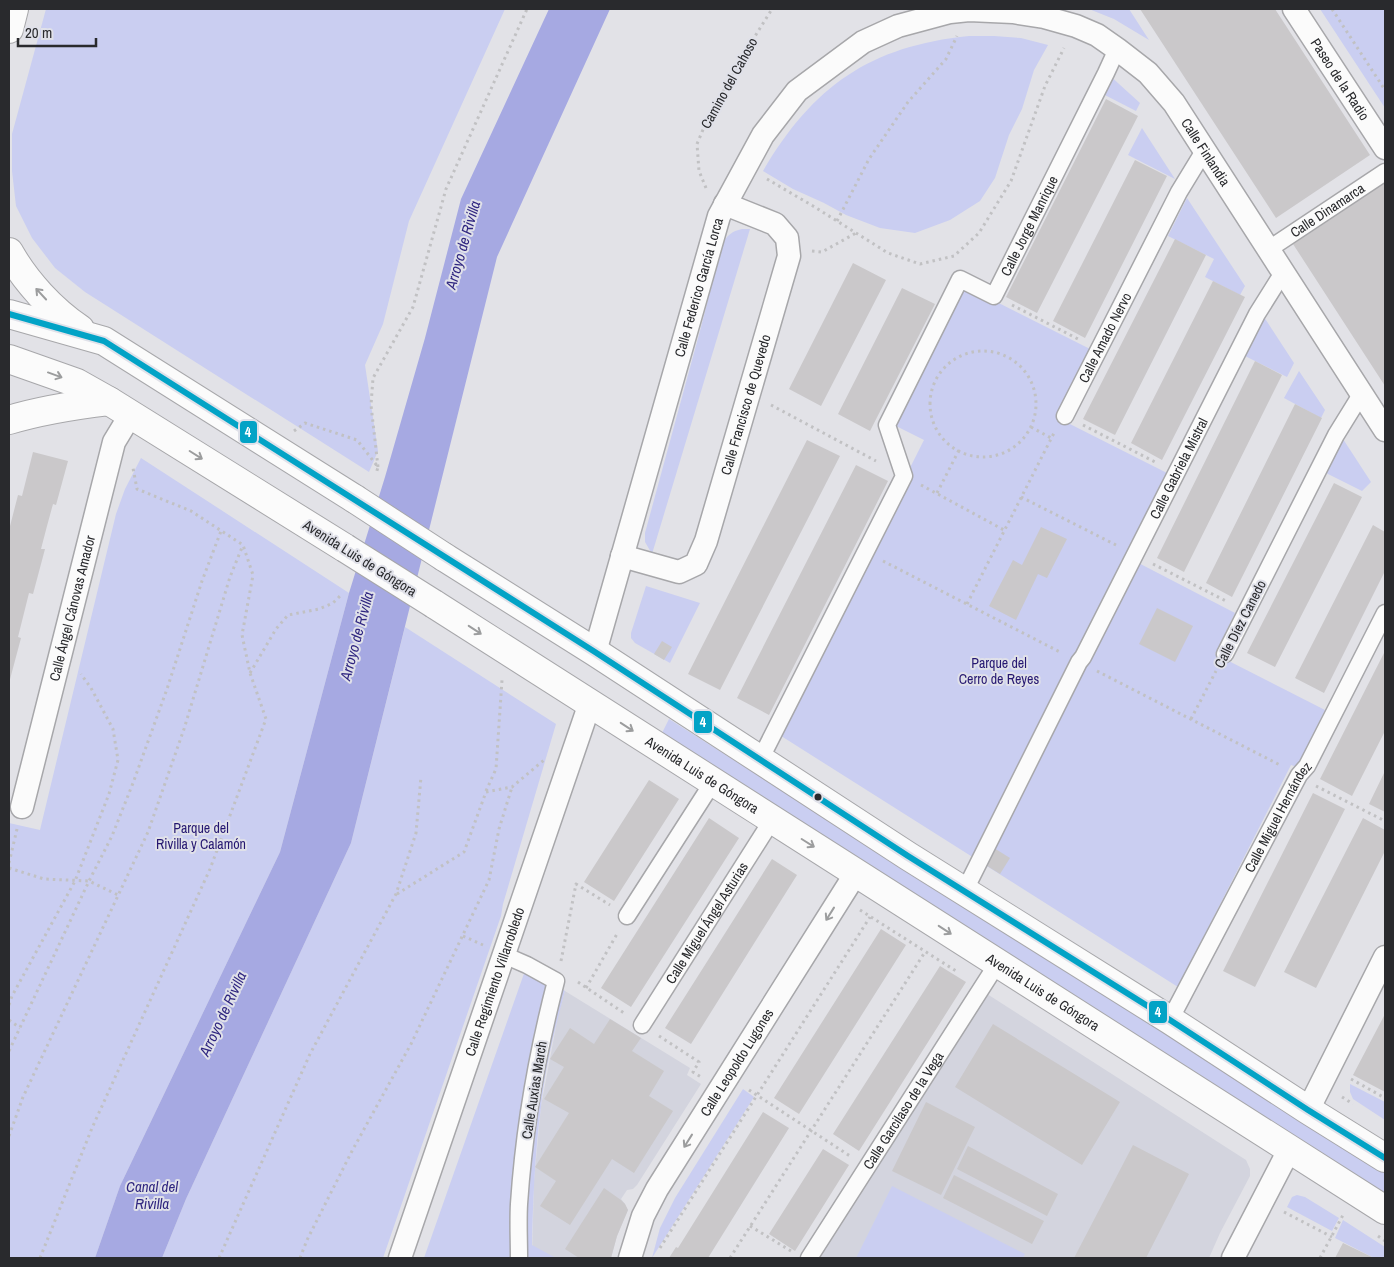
<svg xmlns="http://www.w3.org/2000/svg" width="1394" height="1267" viewBox="0 0 1394 1267" font-family="'Archivo Narrow',sans-serif">
	<rect width="100%" height="100%" fill="#e2e2e7"/>
	<path fill="#d3d4de" d="M565,991L690,1068L687,1075L701,1084L637,1185L633,1189L627,1190L621,1199L625,1204L628,1210L617,1236L611,1258H532L534,1181L541,1106L558,1016Z
		M984,992L1246,1160L1250,1169V1176L1220,1233L1209,1258H817Z"/>
	<path fill="#cacef1" d="M46,9H505L409,221L383,324L365,365L378,451L369,472L85,292L55,268L32,238L16,206L12,171V134Z
		M1089,9H1129L1149,40L1114,19Z
		M1320,9H1385V108Z
		M969,36H994L1021,38L1048,45L1034,70L1022,109L1009,135L995,178L980,201L950,220L915,233L880,228L846,215L824,203L793,189L763,171C813,86 870,46 969,36Z
		M1108,74L1140,103L1136,111L1099,92Z
		M1142,128L1175,179L1128,155Z
		M1187,198L1245,286L1240,295L1205,277L1214,259L1168,236Z
		M742,229H750L652,554L645,542V533L700,331L722,245C726,236 732,231 742,229Z
		M961,284L1090,349L1056,417L1167,473L1131,545L1127,557L1235,613L1215,654L1325,710L1297,767L1291,765L1178,987L778,734L789,708L924,440L890,423Z
		M1264,317L1294,363L1287,377L1245,356Z
		M1299,371L1325,410L1321,418L1284,398Z
		M1343,439L1371,482L1362,491L1326,473Z
		M141,458L349,593L280,852L120,1186L95,1258H9V823L40,830L116,514L125,489Z
		M646,586L700,603L670,663L635,643L631,638V633Z
		M405,627L556,724L503,904L501,916L383,1258H162L186,1199L351,843Z
		M669,719L1385,1173V1194L661,735Z
		M527,965L565,991C555,1029 545,1068 541,1107C535,1153 533,1199 532,1245L556,1258H424Z
		M1350,1084L1385,1102V1120L1353,1099L1350,1092Z
		M743,1089L754,1097L652,1258L660,1228L675,1198Z
		M892,1186L1025,1254L1023,1258H856Z
		M1297,1195L1305,1197L1339,1218L1332,1231L1287,1207L1292,1197Z
		M1343,1220L1385,1247V1258H1374L1335,1238Z"/>
	<path fill="#a6a9e2" d="M549,9H610L497,257L351,843L186,1199L162,1258H95L120,1186L280,852L349,593L385,477L425,338L461,199Z"/>
	<path fill="#cac8ca" d="M1140,9H1275L1370,155L1276,218Z
		M1106,99L1138,116L1037,313L1006,297Z
		M1135,160L1167,176L1085,338L1053,321Z
		M1385,181V386L1293,244Z
		M1175,239L1206,255L1115,435L1083,419Z
		M853,263L886,280L821,406L789,389Z
		M1213,281L1245,297L1162,460L1131,443Z
		M902,288L935,304L870,431L838,414Z
		M1255,361L1282,375L1184,572L1157,558Z
		M1295,404L1322,418L1232,597L1206,583Z
		M807,440L840,456L720,690L688,674Z
		M33,452L68,461L56,505L53,504L47,526L41,549H45L33,594L29,593L18,637L21,638L9,683V545L10,540H9V530L18,495L22,496Z
		M856,465L888,481L769,715L737,698Z
		M1334,483L1362,497L1275,667L1247,653Z
		M1373,525L1385,532V571L1324,693L1295,678Z
		M1041,527L1067,539L1047,578L1038,574L1016,620L989,606L1013,560L1022,565Z
		M1157,608L1193,626L1175,662L1139,644Z
		M662,641L672,647L664,660L654,654Z
		M1385,651V731L1352,796L1320,779Z
		M1385,771V812L1369,804Z
		M649,780L679,799L614,901L584,882Z
		M1313,793L1345,809L1255,987L1223,971Z
		M709,818L739,838L631,1007L601,988Z
		M1363,818L1385,830V851L1316,988L1284,972Z
		M994,848L1010,858L1000,874L984,864Z
		M772,859L797,875L691,1044L665,1028Z
		M881,929L906,945L799,1114L774,1098Z
		M940,966L966,982L859,1151L833,1134Z
		M1385,1014V1092L1353,1075Z
		M610,1019L641,1038L632,1051L664,1071L649,1096L673,1111L634,1173L612,1159L570,1225L540,1206L556,1181L535,1167L569,1113L544,1099L564,1067L550,1059L570,1028L594,1044Z
		M993,1024L1120,1102L1082,1165L955,1087Z
		M926,1102L975,1127L941,1195L892,1171Z
		M763,1112L789,1128L708,1258H669L676,1247L678,1248Z
		M1133,1145L1189,1174L1146,1258H1074Z
		M968,1146L1058,1194L1047,1216L957,1169Z
		M823,1149L849,1165L795,1251L769,1234Z
		M954,1175L1044,1221L1032,1244L943,1198Z
		M604,1188L621,1200L625,1204L628,1210L617,1236L611,1258H579L565,1249Z
		M1343,1243L1374,1258H1335Z"/>
	<g fill="none" stroke-linecap="round" stroke-linejoin="round">
		<g stroke="#a7a7aa" stroke-width="19">
			<g id="pedestrian">
				<path id="s1" d="M1269,249L1385,172"/>
				<path id="s2" d="M1065,416L1179,192L1204,151"/>
				<path d="M1225,654L1336,435L1362,393"/>
				<path id="s3" d="M760,760L904,476L887,425L960,279L994,296L1106,73L1117,49"/>
				<path id="s4" d="M964,892L1079,662L1083,657L1257,314L1284,271"/>
				<path d="M627,916L713,782"/>
				<path d="M504,955L527,965L556,981C537,1054 524,1129 519,1204C518,1222 519,1240 519,1258"/>
				<path id="s5" d="M1170,1020L1299,775L1307,766L1385,613"/>
				<path id="s6" d="M642,1025L772,820"/>
				<path id="s7" d="M809,1258L997,964"/>
			</g>
		</g>
		<g stroke="#a7a7aa" stroke-width="25">
			<g id="minor">
				<path id="s8" d="M1294,9L1385,148"/>
				<path id="s9" d="M622,556L679,572L696,564L706,541L789,256L787,238L775,224L725,204"/>
				<path id="s10" d="M595,652L719,216L763,135L797,91L863,42L898,26L950,12L969,10L1013,12L1044,17L1076,26L1097,35L1117,49L1148,73L1174,103L1385,430"/>
				<path id="s11" d="M22,807L114,442L131,414"/>
				<path d="M1308,1110L1385,957"/>
				<path id="s12" d="M400,1258L590,703"/>
				<path id="s13" d="M630,1258L643,1216L657,1189L856,873"/>
				<path d="M1233,1258L1289,1150"/>
			</g>
		</g>
		<g stroke="#a7a7aa" stroke-width="30">
			<g id="secondary">
				<path d="M9,252C26,282 52,310 80,329"/>
				<path d="M9,314L104,341L355,499"/>
				<path d="M9,359L77,383L109,401L345,548"/>
				<path d="M9,420C42,410 75,405 109,401"/>
				<path d="M444,557L595,652L908,856L1170,1020L1308,1110L1385,1158"/>
				<path id="s14" d="M434,604L1385,1210"/>
			</g>
		</g>
		<g stroke="#a7a7aa" stroke-width="30">
			<path id="trunk" d="M9,29L14,9"/>
		</g>
		<path stroke="#c1c1c3" stroke-width="3" stroke-dasharray="2.5 4" stroke-linecap="butt" d="M1332,9L1385,90
			M767,179L813,206L888,253L920,264L954,256L979,233L1011,181L1045,86L1064,48
			M706,188L699,171L697,144L707,120L752,41L772,9
			M837,221L869,159L908,102L946,59L957,36
			M812,251L822,252L856,233
			M1012,305L1080,340
			M930 404a53 53 0 1 1 106 0a53 53 0 1 1-106 0Z
			M771,405L876,461
			M1083,425L1157,463
			M1031,427L1051,438
			M294,431L305,423L357,440L378,467L376,474
			M378,467L371,405L373,378L413,307L446,189L527,9
			M921,485L1004,530
			M937,493L959,450
			M1021,497L1116,545
			M883,561L1060,652
			M1153,564L1228,602
			M967,604L1054,433
			M1097,671L1280,765
			M250,673L276,629L288,615L319,609L333,603L342,594
			M1191,719L1216,671
			M1316,786L1385,821
			M486,791L496,769L502,680
			M9,863L17,829
			M9,868L44,879L89,881L118,895
			M397,894L464,852L486,792L512,787L544,760
			M860,910L956,971
			M463,936L483,945
			M561,961L576,884L610,905
			M578,982L624,1013
			M586,988L617,934
			M9,1005L12,996L75,881L109,794L118,760L113,729L91,688L81,674
			M9,1020L20,1028
			M659,1036L699,1062L693,1072L701,1077
			M9,1051L89,881L112,836L133,783L167,689L202,581L221,531
			M1351,1079L1385,1098
			M749,1090L850,1156
			M1342,1097L1353,1104
			M9,1136L23,1097L148,832L184,729L230,577L243,545
			M1284,1212L1332,1237
			M750,1226L791,1251
			M1378,1236L1385,1241
			M660,1248L870,917
			M40,1258L92,1128L210,869L266,719L250,673L242,635L253,575L243,545L191,511L137,489L133,468
			M219,1258L310,1054L396,894L416,833L421,777
			M300,1258L307,1240L352,1151L411,1044L489,880L499,829L512,787
			M730,1258L925,952
			M1320,1258L1343,1215"/>
		<use href="#pedestrian" stroke="#fbfbfb" stroke-width="16"/>
		<use href="#minor" stroke="#fbfbfb" stroke-width="22"/>
		<use href="#secondary" stroke="#fbfbfb" stroke-width="28"/>
		<use href="#trunk" stroke="#fbfbfb" stroke-width="28"/>
		<g stroke="#a7a7aa" stroke-width="30" stroke-linecap="butt">
			<path id="secondary-bridge" d="M355,499L444,557
				M345,548L434,604"/>
		</g>
		<use href="#secondary-bridge" stroke="#fbfbfb" stroke-width="28"/>
		<g stroke="#e0e1e9" stroke-width="10">
			<path id="bus-1" d="M9,314L104,341L595,652L908,856L1170,1020L1308,1110L1385,1158"/>
		</g>
		<use href="#bus-1" stroke="#02a3c6" stroke-width="6"/>
	</g>
	<defs><path id="oneway-shaft" d="M-6 0H5M1.5-3L5.5 0L1.5 3" fill="none" stroke-width="1.6" stroke-linecap="round" stroke-linejoin="round" transform="scale(1.25)"/></defs>
	<g stroke="#9c9d9e">
		<use href="#oneway-shaft" transform="translate(41 294) rotate(-133)"/>
		<use href="#oneway-shaft" transform="translate(55 375) rotate(20)"/>
		<use href="#oneway-shaft" transform="translate(196 455) rotate(32)"/>
		<use href="#oneway-shaft" transform="translate(475 630) rotate(33)"/>
		<use href="#oneway-shaft" transform="translate(627 727) rotate(33)"/>
		<use href="#oneway-shaft" transform="translate(808 843) rotate(32)"/>
		<use href="#oneway-shaft" transform="translate(830 914) rotate(122)"/>
		<use href="#oneway-shaft" transform="translate(945 930) rotate(33)"/>
		<use href="#oneway-shaft" transform="translate(688 1141) rotate(122)"/>
	</g>
	<circle fill="#292a2d" stroke="#e0e1e9" stroke-width="2" cx="818" cy="797" r="4.5"/>
	<g text-anchor="middle" stroke-width="4" stroke-linejoin="round" paint-order="stroke">
		<g font-size="14" fill="#292a2d" stroke="#e0e1e9">
			<text dy="5" stroke="none"><textPath href="#s8" startOffset="84">Paseo de la Radio</textPath></text>
			<text transform="translate(729 83) rotate(-61)" y="5">Camino del Cahoso</text>
			<text dy="5" stroke="none"><textPath href="#s10" startOffset="1088">Calle Finlandia</textPath></text>
			<text dy="5" stroke="none"><textPath href="#s1" startOffset="70">Calle Dinamarca</textPath></text>
			<text dy="5" stroke="none"><textPath href="#s3" startOffset="652">Calle Jorge Manrique</textPath></text>
			<text dy="5" stroke="none"><textPath href="#s10" startOffset="379">Calle Federico García Lorca</textPath></text>
			<text dy="5" stroke="none"><textPath href="#s2" startOffset="88">Calle Amado Nervo</textPath></text>
			<text dy="5" stroke="none"><textPath href="#s9" startOffset="245">Calle Francisco de Quevedo</textPath></text>
			<text dy="5" stroke="none"><textPath href="#s4" startOffset="475">Calle Gabriela Mistral</textPath></text>
			<text transform="translate(360 558) rotate(32)" y="5">Avenida Luis de Góngora</text>
			<text dy="5" stroke="none"><textPath href="#s11" startOffset="205">Calle Ángel Cánovas Amador</textPath></text>
			<text transform="translate(1240 624) rotate(-63)" y="5">Calle Díez Canedo</text>
			<text dy="5" stroke="none"><textPath href="#s14" startOffset="318">Avenida Luis de Góngora</textPath></text>
			<text dy="5" stroke="none"><textPath href="#s5" startOffset="230">Calle Miguel Hernández</textPath></text>
			<text dy="5" stroke="none"><textPath href="#s6" startOffset="121">Calle Miguel Ángel Asturias</textPath></text>
			<text dy="5" stroke="none"><textPath href="#s12" startOffset="292">Calle Regimiento Villarrobledo</textPath></text>
			<text dy="5" stroke="none"><textPath href="#s14" startOffset="722">Avenida Luis de Góngora</textPath></text>
			<text dy="5" stroke="none"><textPath href="#s13" startOffset="224">Calle Leopoldo Lugones</textPath></text>
			<text transform="translate(534 1090) rotate(-81)" y="5">Calle Auxias March</text>
			<text dy="5" stroke="none"><textPath href="#s7" startOffset="175">Calle Garcilaso de la Vega</textPath></text>
		</g>
		<g font-size="14" fill="#251771" stroke="#e0e1e9">
			<text x="999" y="668">Parque del<tspan x="999" dy="16">Cerro de Reyes</tspan></text>
			<text x="201" y="833">Parque del<tspan x="201" dy="16">Rivilla y Calamón</tspan></text>
		</g>
		<g font-size="15" font-style="italic" fill="#2f2680" stroke="#e0e1e9">
			<text transform="translate(463 245) rotate(-74)" y="5">Arroyo de Rivilla</text>
			<text transform="translate(357 636) rotate(-75)" y="5">Arroyo de Rivilla</text>
			<text transform="translate(223 1014) rotate(-65)" y="5">Arroyo de Rivilla</text>
			<text x="152" y="1192">Canal del<tspan x="152" dy="17">Rivilla</tspan></text>
		</g>
	</g>
	<g stroke="#e0e1e9" stroke-width="2">
		<rect x="239" y="420" width="19" height="24" rx="5" fill="#02a3c6"/>
		<rect x="693" y="710" width="20" height="24" rx="5" fill="#02a3c6"/>
		<rect x="1148" y="1000" width="20" height="24" rx="5" fill="#02a3c6"/>
	</g>
	<g font-size="14" text-anchor="middle" font-weight="bold" fill="#fff">
		<text x="248" y="437">4</text>
		<text x="703" y="727">4</text>
		<text x="1158" y="1017">4</text>
	</g>
	<rect width="1394" height="1267" fill="none" stroke="#292a2d" stroke-width="20"/>
	<path d="M18 38v8h78v-8" fill="none" stroke="#292a2d" stroke-width="2.5"/>
	<text x="25" y="38" font-size="15" fill="#292a2d" stroke="#e0e1e9" stroke-width="4" paint-order="stroke">20 m</text>
</svg>
